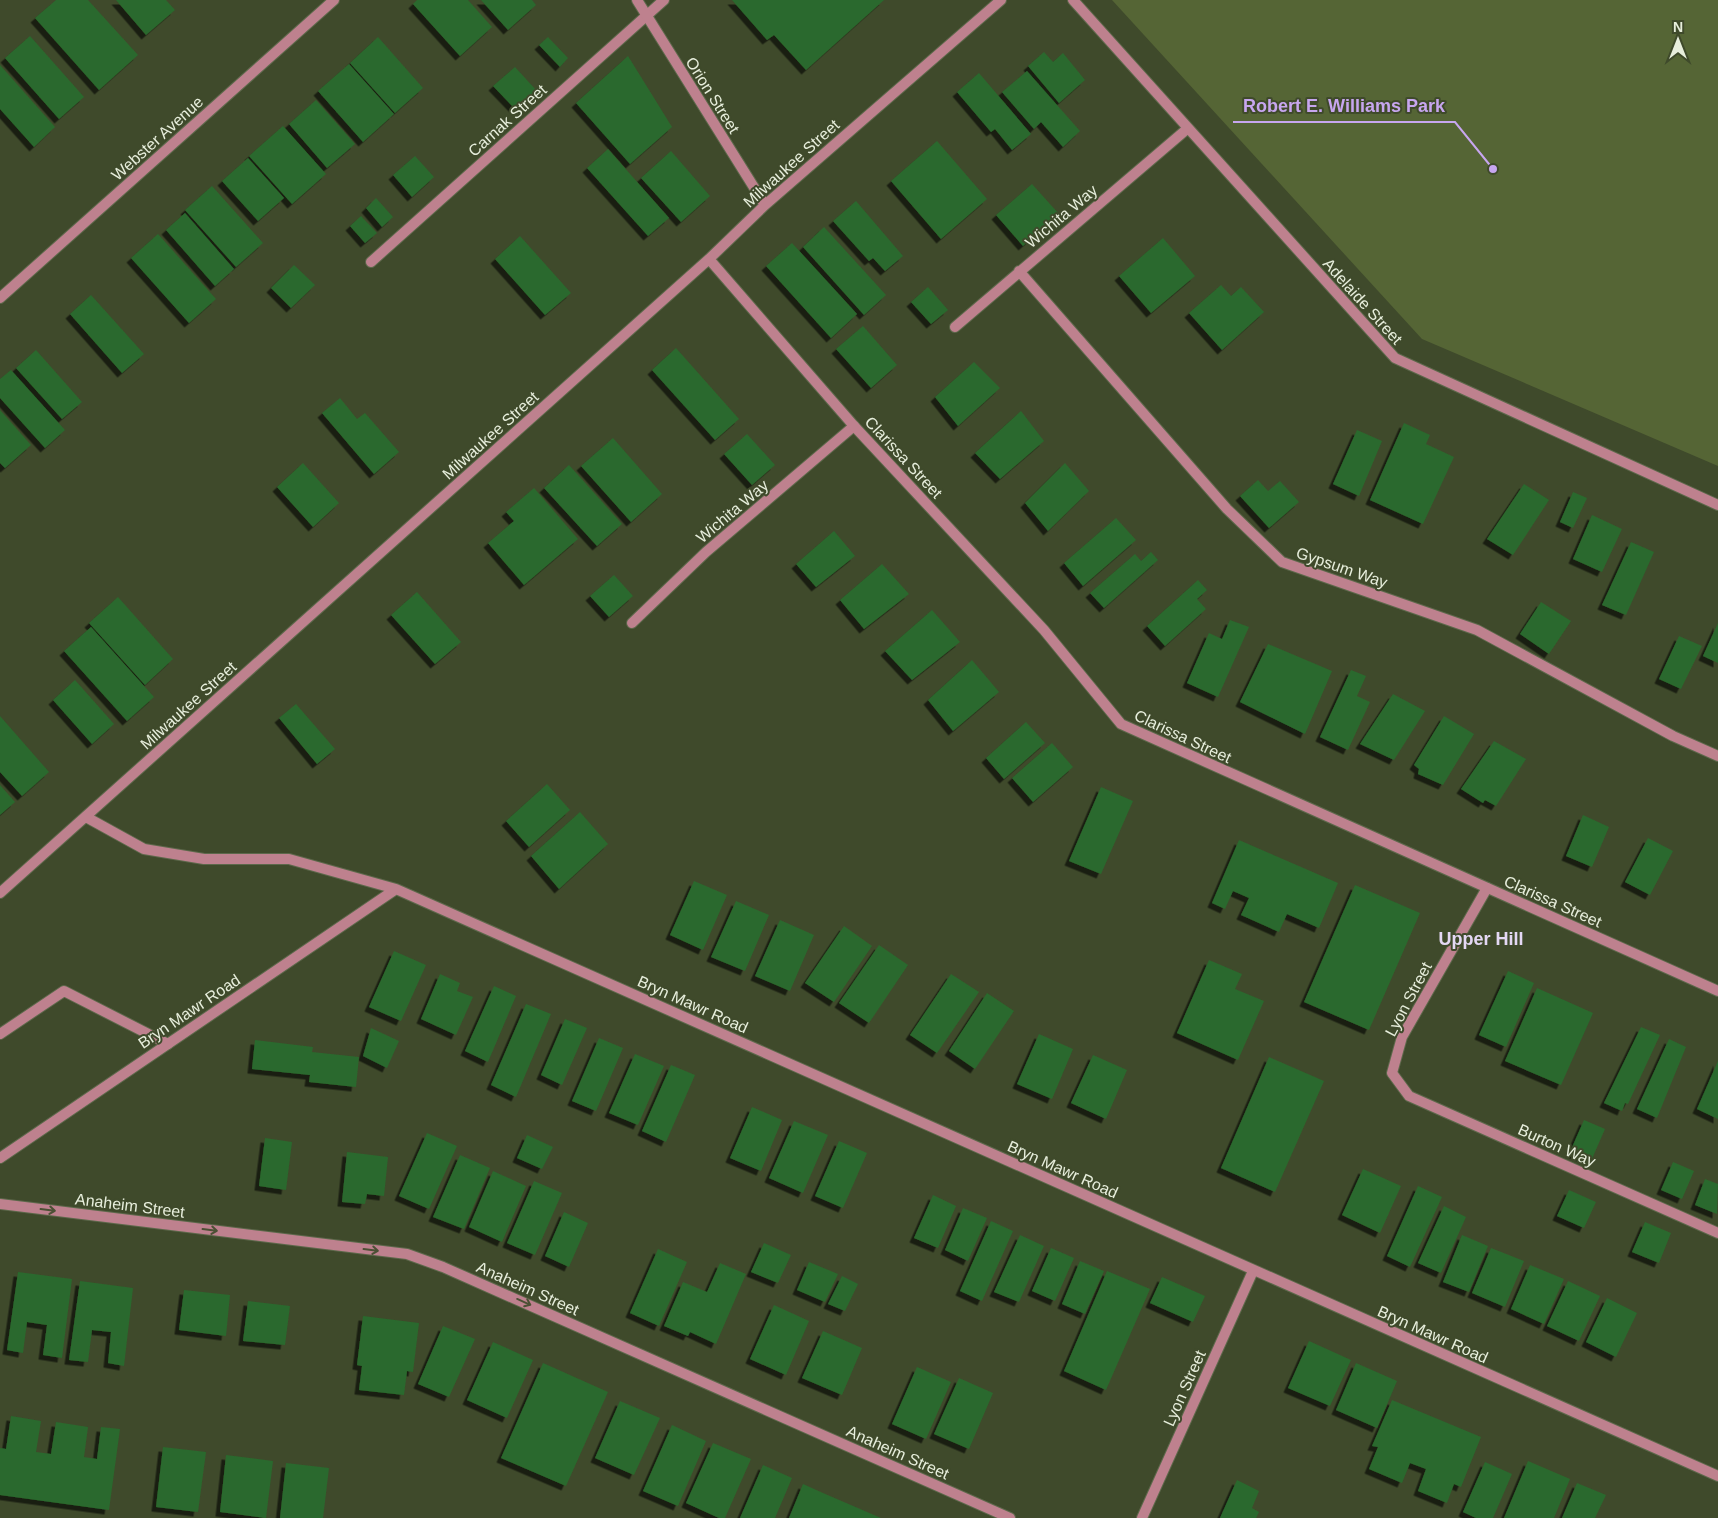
<svg xmlns="http://www.w3.org/2000/svg" width="1718" height="1518" viewBox="0 0 1718 1518" font-family="Arial,sans-serif">
	<defs>
		<filter id="shadow"><feDropShadow dx="-4.5" dy="4.5" stdDeviation="0" flood-color="#0009"/></filter>
	</defs>
	<rect width="100%" height="100%" fill="#3f4a2b"/>
	<path fill="#556535" d="M1112,0H1718V466L1422,339Z"/>
	<path fill="#2a692d" filter="url(#shadow)" d="M56,0H88L138,55L99,90L35,18Z
		M116,0H166L175,10L146,35Z
		M417,0H468L492,27L460,56L413,4Z
		M481,0H532L536,5L508,30Z
		M732,0H884L806,70L774,35L767,40Z
		M30,36L84,97L59,119L5,58Z
		M378,37L423,88L395,113L350,63Z
		M548,37L568,58L560,67L539,45Z
		M1044,52L1053,62L1063,53L1085,80L1059,103L1028,66Z
		M628,56L672,127L630,164L576,103Z
		M349,64L394,114L363,142L318,91Z
		M0,65L55,127L34,147L0,109Z
		M515,67L537,91L516,110L493,86Z
		M1027,71L1080,131L1063,147L1041,122L1034,129L1002,92Z
		M979,73L1031,134L1012,150L995,129L991,132L957,92Z
		M316,100L355,144L327,168L289,124Z
		M283,126L326,174L292,204L249,156Z
		M937,141L987,199L941,239L891,181Z
		M608,149L669,218L648,236L587,168Z
		M671,151L710,196L681,222L641,178Z
		M415,156L434,177L412,197L393,175Z
		M248,158L284,198L258,221L222,181Z
		M1032,184L1059,214L1023,246L996,215Z
		M212,186L263,243L236,267L185,210Z
		M376,198L393,217L382,227L366,208Z
		M856,201L903,256L885,271L873,258L869,261L833,221Z
		M185,213L234,269L215,286L166,230Z
		M361,216L377,233L365,243L350,226Z
		M824,227L886,295L864,315L803,247Z
		M158,234L216,299L189,323L131,258Z
		M520,236L571,293L545,315L495,259Z
		M1163,238L1195,276L1151,313L1119,276Z
		M792,243L857,314L831,338L766,266Z
		M294,265L315,285L291,308L271,288Z
		M1221,285L1231,296L1241,287L1264,312L1222,350L1189,313Z
		M928,287L948,310L931,324L911,302Z
		M91,295L144,354L122,373L70,314Z
		M863,326L897,365L871,388L836,349Z
		M676,348L739,419L715,440L652,370Z
		M36,350L82,402L62,419L16,368Z
		M974,362L1000,388L958,426L935,397Z
		M11,370L65,430L45,448L0,398V379Z
		M340,398L357,419L365,413L399,452L374,474L322,413Z
		M0,410L31,445L5,468L0,463Z
		M1021,411L1044,441L1000,479L975,453Z
		M1404,423L1430,435L1426,444L1454,457L1423,524L1370,500Z
		M1357,430L1382,441L1359,496L1333,484Z
		M747,434L775,465L752,485L724,454Z
		M613,438L662,494L631,522L581,466Z
		M303,463L339,503L313,527L277,487Z
		M1065,463L1089,491L1048,531L1025,503Z
		M569,465L622,524L597,546L544,488Z
		M1258,480L1268,491L1280,481L1299,502L1269,528L1240,496Z
		M1524,484L1549,500L1513,555L1487,539Z
		M534,488L578,539L524,585L488,543L514,521L506,512Z
		M1573,492L1587,498L1573,528L1560,522Z
		M1592,515L1622,529L1602,572L1573,559Z
		M1116,518L1136,540L1083,586L1064,563Z
		M834,531L855,556L816,587L796,564Z
		M1631,542L1654,552L1626,615L1602,605Z
		M1151,552L1158,560L1104,608L1090,593L1135,554L1141,561Z
		M882,564L909,594L864,629L840,600Z
		M614,575L633,596L609,617L590,596Z
		M1198,580L1207,590L1197,599L1206,609L1165,646L1147,626Z
		M417,592L461,642L435,664L391,615Z
		M118,597L173,659L145,685L89,623Z
		M1541,602L1571,621L1549,654L1520,634Z
		M932,610L960,642L912,680L885,651Z
		M1230,620L1249,627L1218,697L1187,683L1209,633L1222,639Z
		M1718,623V663L1703,656Z
		M91,627L154,697L127,721L64,651Z
		M1679,636L1702,646L1681,689L1659,679Z
		M1268,644L1332,671L1305,734L1240,702Z
		M972,660L999,692L953,731L928,700Z
		M1351,670L1366,676L1357,696L1370,702L1348,750L1320,737Z
		M75,680L114,724L92,744L53,700Z
		M1393,694L1425,711L1394,760L1360,744Z
		M296,704L335,749L317,764L279,718Z
		M0,716L49,772L22,796L0,772Z
		M1444,716L1474,734L1443,785L1418,774L1419,769L1414,765Z
		M1026,722L1045,743L1004,779L986,758Z
		M1494,741L1526,759L1496,806L1485,800L1483,803L1461,789Z
		M1052,743L1073,767L1033,802L1012,778Z
		M547,784L570,810L529,847L506,821Z
		M0,785L15,802L0,815Z
		M1101,787L1133,801L1101,874L1069,861Z
		M580,812L608,844L559,889L531,856Z
		M1583,815L1609,827L1592,867L1566,856Z
		M1648,838L1673,851L1650,895L1625,882Z
		M1239,840L1338,883L1319,928L1287,914L1279,932L1241,915L1249,898L1233,891L1225,909L1212,903Z
		M694,881L727,895L703,950L670,935Z
		M1355,885L1420,913L1369,1030L1304,1002Z
		M736,901L769,915L745,971L711,957Z
		M780,920L814,935L790,991L755,976Z
		M844,926L872,946L834,1002L805,983Z
		M879,945L908,965L869,1023L839,1003Z
		M394,951L426,965L401,1021L369,1007Z
		M1209,960L1242,974L1235,989L1264,1001L1238,1060L1177,1033Z
		M1508,971L1534,983L1506,1047L1479,1035Z
		M440,974L460,983L457,991L473,997L456,1035L421,1019Z
		M951,974L979,992L937,1053L910,1035Z
		M494,986L516,996L488,1062L465,1051Z
		M1537,988L1593,1013L1561,1085L1505,1061Z
		M987,993L1014,1011L975,1069L949,1051Z
		M526,1004L551,1014L516,1097L491,1085Z
		M565,1019L587,1028L562,1085L541,1075Z
		M1641,1027L1660,1035L1628,1104L1625,1103L1622,1111L1604,1103Z
		M371,1028L399,1041L387,1068L363,1056Z
		M1039,1034L1073,1049L1052,1099L1017,1084Z
		M599,1038L623,1048L596,1111L572,1101Z
		M1669,1039L1686,1047L1657,1118L1637,1109Z
		M255,1040L313,1047L312,1052L359,1057L356,1087L309,1082L310,1075L252,1069Z
		M635,1054L664,1066L638,1125L609,1113Z
		M1093,1055L1127,1070L1106,1119L1071,1103Z
		M1269,1057L1324,1081L1275,1192L1221,1168Z
		M1718,1061V1119L1697,1109Z
		M671,1065L695,1075L666,1142L642,1131Z
		M752,1107L782,1120L761,1171L730,1158Z
		M1584,1120L1605,1129L1591,1161L1570,1152Z
		M794,1121L828,1135L803,1193L769,1178Z
		M427,1133L457,1146L429,1209L399,1196Z
		M527,1135L553,1147L542,1169L517,1158Z
		M265,1138L292,1142L286,1190L259,1186Z
		M839,1141L867,1153L843,1208L815,1196Z
		M347,1152L388,1157L384,1196L367,1194L365,1204L342,1202Z
		M460,1155L490,1168L464,1229L433,1217Z
		M1673,1162L1694,1171L1682,1199L1661,1190Z
		M1363,1169L1401,1186L1380,1233L1342,1215Z
		M493,1171L526,1186L502,1242L469,1227Z
		M1705,1179L1718,1184L1717,1214L1695,1205Z
		M534,1181L562,1193L535,1255L507,1243Z
		M1418,1186L1442,1197L1410,1267L1387,1256Z
		M1569,1190L1596,1202L1584,1228L1557,1216Z
		M933,1195L956,1206L938,1248L914,1238Z
		M1444,1206L1466,1217L1441,1273L1418,1263Z
		M963,1208L987,1218L968,1261L945,1250Z
		M564,1212L588,1223L569,1267L545,1256Z
		M991,1221L1013,1231L982,1301L960,1291Z
		M1645,1222L1671,1233L1659,1263L1632,1252Z
		M1020,1235L1044,1246L1019,1302L994,1292Z
		M1462,1235L1488,1246L1469,1292L1443,1282Z
		M764,1243L791,1255L778,1283L751,1272Z
		M1051,1248L1074,1258L1055,1301L1032,1291Z
		M1491,1248L1524,1261L1505,1307L1472,1293Z
		M658,1249L687,1262L659,1326L630,1313Z
		M1080,1261L1104,1271L1085,1314L1062,1304Z
		M809,1262L838,1274L825,1302L797,1290Z
		M720,1263L746,1274L716,1344L690,1332L688,1336L664,1326L683,1282L707,1292Z
		M1530,1265L1564,1279L1544,1324L1511,1309Z
		M1107,1271L1150,1289L1106,1390L1064,1371Z
		M18,1272L72,1279L62,1358L43,1355L47,1325L27,1322L23,1353L7,1350Z
		M842,1276L858,1284L845,1311L828,1304Z
		M1162,1277L1205,1296L1193,1322L1150,1303Z
		M80,1281L133,1288L124,1366L108,1363L111,1332L92,1330L88,1362L69,1360Z
		M1568,1281L1600,1296L1579,1341L1547,1326Z
		M184,1290L230,1295L226,1336L179,1330Z
		M1607,1298L1637,1313L1616,1357L1586,1342Z
		M248,1301L290,1306L285,1345L243,1341Z
		M774,1305L809,1321L786,1375L750,1359Z
		M363,1316L419,1323L413,1372L407,1371L404,1395L359,1390L362,1366L357,1365Z
		M443,1326L475,1339L449,1397L418,1384Z
		M823,1331L862,1348L842,1395L802,1378Z
		M1309,1341L1351,1360L1330,1406L1288,1388Z
		M493,1342L533,1360L507,1418L467,1400Z
		M543,1363L608,1392L566,1486L501,1458Z
		M1356,1363L1397,1381L1377,1428L1336,1410Z
		M917,1367L951,1382L926,1439L892,1424Z
		M959,1378L993,1393L969,1449L934,1434Z
		M1392,1400L1481,1437L1461,1487L1454,1484L1447,1503L1418,1491L1426,1469L1410,1463L1402,1483L1369,1469L1378,1447L1372,1446Z
		M620,1401L660,1418L634,1475L595,1458Z
		M11,1416L41,1421L36,1452L51,1454L56,1422L88,1427L84,1457L97,1459L101,1427L120,1429L109,1510L0,1495V1448L6,1449Z
		M672,1425L706,1441L678,1506L643,1491Z
		M713,1443L751,1459L725,1518H719L686,1503Z
		M163,1447L206,1452L198,1512L156,1507Z
		M226,1455L273,1461L266,1518L220,1512Z
		M1528,1461L1570,1479L1554,1518H1504Z
		M1485,1462L1512,1474L1493,1518H1476L1463,1512Z
		M286,1463L329,1468L323,1518H280Z
		M763,1465L792,1478L775,1518H740Z
		M1237,1480L1259,1491L1252,1508L1259,1512L1256,1518H1220Z
		M1577,1483L1606,1495L1595,1518H1562Z
		M803,1484L823,1493L881,1518H789Z"/>
	<g fill="none" stroke-linecap="round" stroke-linejoin="round">
		<g stroke="#5d684b" stroke-width="12">
			<path id="service" d="M371,262L664,0
				M1019,271L1227,509L1282,562L1477,630L1673,736L1718,756
				M955,327L1187,129
				M632,623L706,552L854,426
				M1487,888L1402,1037L1392,1073L1409,1096L1718,1233
				M0,1034L64,991L168,1044"/>
		</g>
		<g stroke="#5d684b" stroke-width="12">
			<path id="minor" d="M637,0L765,205
				M1073,0L1395,358L1718,505
				M709,259L854,426L1044,630L1121,724L1718,991
				M0,298L334,0
				M86,817L144,849L204,859H289L396,889
				M0,893L709,259L765,205L1001,0
				M0,1158L396,889L1718,1476
				M0,1204L407,1254L443,1267L1010,1518
				M1142,1518L1253,1271"/>
		</g>
		<use href="#service" stroke="#be818e" stroke-width="10"/>
		<use href="#minor" stroke="#be818e" stroke-width="10"/>
	</g>
	<defs><path id="oneway-shaft" d="M-6 0H5M1.5-3L5.5 0L1.5 3" fill="none" stroke-width="1.6" stroke-linecap="round" stroke-linejoin="round" transform="scale(1.25)"/></defs>
	<g stroke="#4c5035">
		<use href="#oneway-shaft" transform="translate(48 1210) rotate(7)"/>
		<use href="#oneway-shaft" transform="translate(210 1230) rotate(7)"/>
		<use href="#oneway-shaft" transform="translate(371 1250) rotate(7)"/>
		<use href="#oneway-shaft" transform="translate(524 1302) rotate(24)"/>
	</g>
	<g text-anchor="middle" stroke-width="4" stroke-linejoin="round" paint-order="stroke">
		<g font-size="16" fill="#e7eedc" stroke="#3f4a2b">
			<text transform="translate(713 95) rotate(58)" y="6">Orion Street</text>
			<text transform="translate(507 120) rotate(-42)" y="6">Carnak Street</text>
			<text transform="translate(157 138) rotate(-42)" y="6">Webster Avenue</text>
			<text transform="translate(791 163) rotate(-42)" y="6">Milwaukee Street</text>
			<text transform="translate(1061 216) rotate(-40)" y="6">Wichita Way</text>
			<text transform="translate(1363 301) rotate(48)" y="6">Adelaide Street</text>
			<text transform="translate(490 435) rotate(-42)" y="6">Milwaukee Street</text>
			<text transform="translate(904 457) rotate(47)" y="6">Clarissa Street</text>
			<text transform="translate(732 511) rotate(-40)" y="6">Wichita Way</text>
			<text transform="translate(1342 567) rotate(19)" y="6">Gypsum Way</text>
			<text transform="translate(188 705) rotate(-42)" y="6">Milwaukee Street</text>
			<text transform="translate(1183 736) rotate(25)" y="6">Clarissa Street</text>
			<text transform="translate(1553 901) rotate(24)" y="6">Clarissa Street</text>
			<text transform="translate(1408 999) rotate(-62)" y="6">Lyon Street</text>
			<text transform="translate(693 1004) rotate(24)" y="6">Bryn Mawr Road</text>
			<text transform="translate(189 1011) rotate(-34)" y="6">Bryn Mawr Road</text>
			<text transform="translate(1557 1145) rotate(24)" y="6">Burton Way</text>
			<text transform="translate(1063 1169) rotate(24)" y="6">Bryn Mawr Road</text>
			<text transform="translate(130 1205) rotate(7)" y="6">Anaheim Street</text>
			<text transform="translate(528 1288) rotate(24)" y="6">Anaheim Street</text>
			<text transform="translate(1433 1334) rotate(24)" y="6">Bryn Mawr Road</text>
			<text transform="translate(1184 1388) rotate(-66)" y="6">Lyon Street</text>
			<text transform="translate(898 1452) rotate(24)" y="6">Anaheim Street</text>
		</g>
		<g font-size="18" font-weight="bold" fill="#e4d8f4" stroke="#3f4a2b">
			<text x="1481" y="945">Upper Hill</text>
		</g>
	</g>
	<path fill="none" stroke="#c7a6ef" stroke-width="2" d="M1493 169L1455 122H1233"/>
	<circle fill="#c7a6ef" stroke="#3f4a2b" stroke-width="2" cx="1493" cy="169" r="5"/>
	<g font-size="18" text-anchor="middle" font-weight="bold" fill="#c7a6ef" stroke="#3f4a2b" stroke-width="4" stroke-linejoin="round" paint-order="stroke">
		<text x="1344" y="112">Robert E. Williams Park</text>
	</g>
	<g transform="translate(1678 40)" stroke="#3f4a2b" stroke-width="4" paint-order="stroke">
	<path d="M0-4L9 19L0 12L-9 19Z" fill="#e7eedc"/>
	<text y="-8" font-size="14" font-weight="bold" text-anchor="middle" fill="#e7eedc">N</text>
	</g>
</svg>
